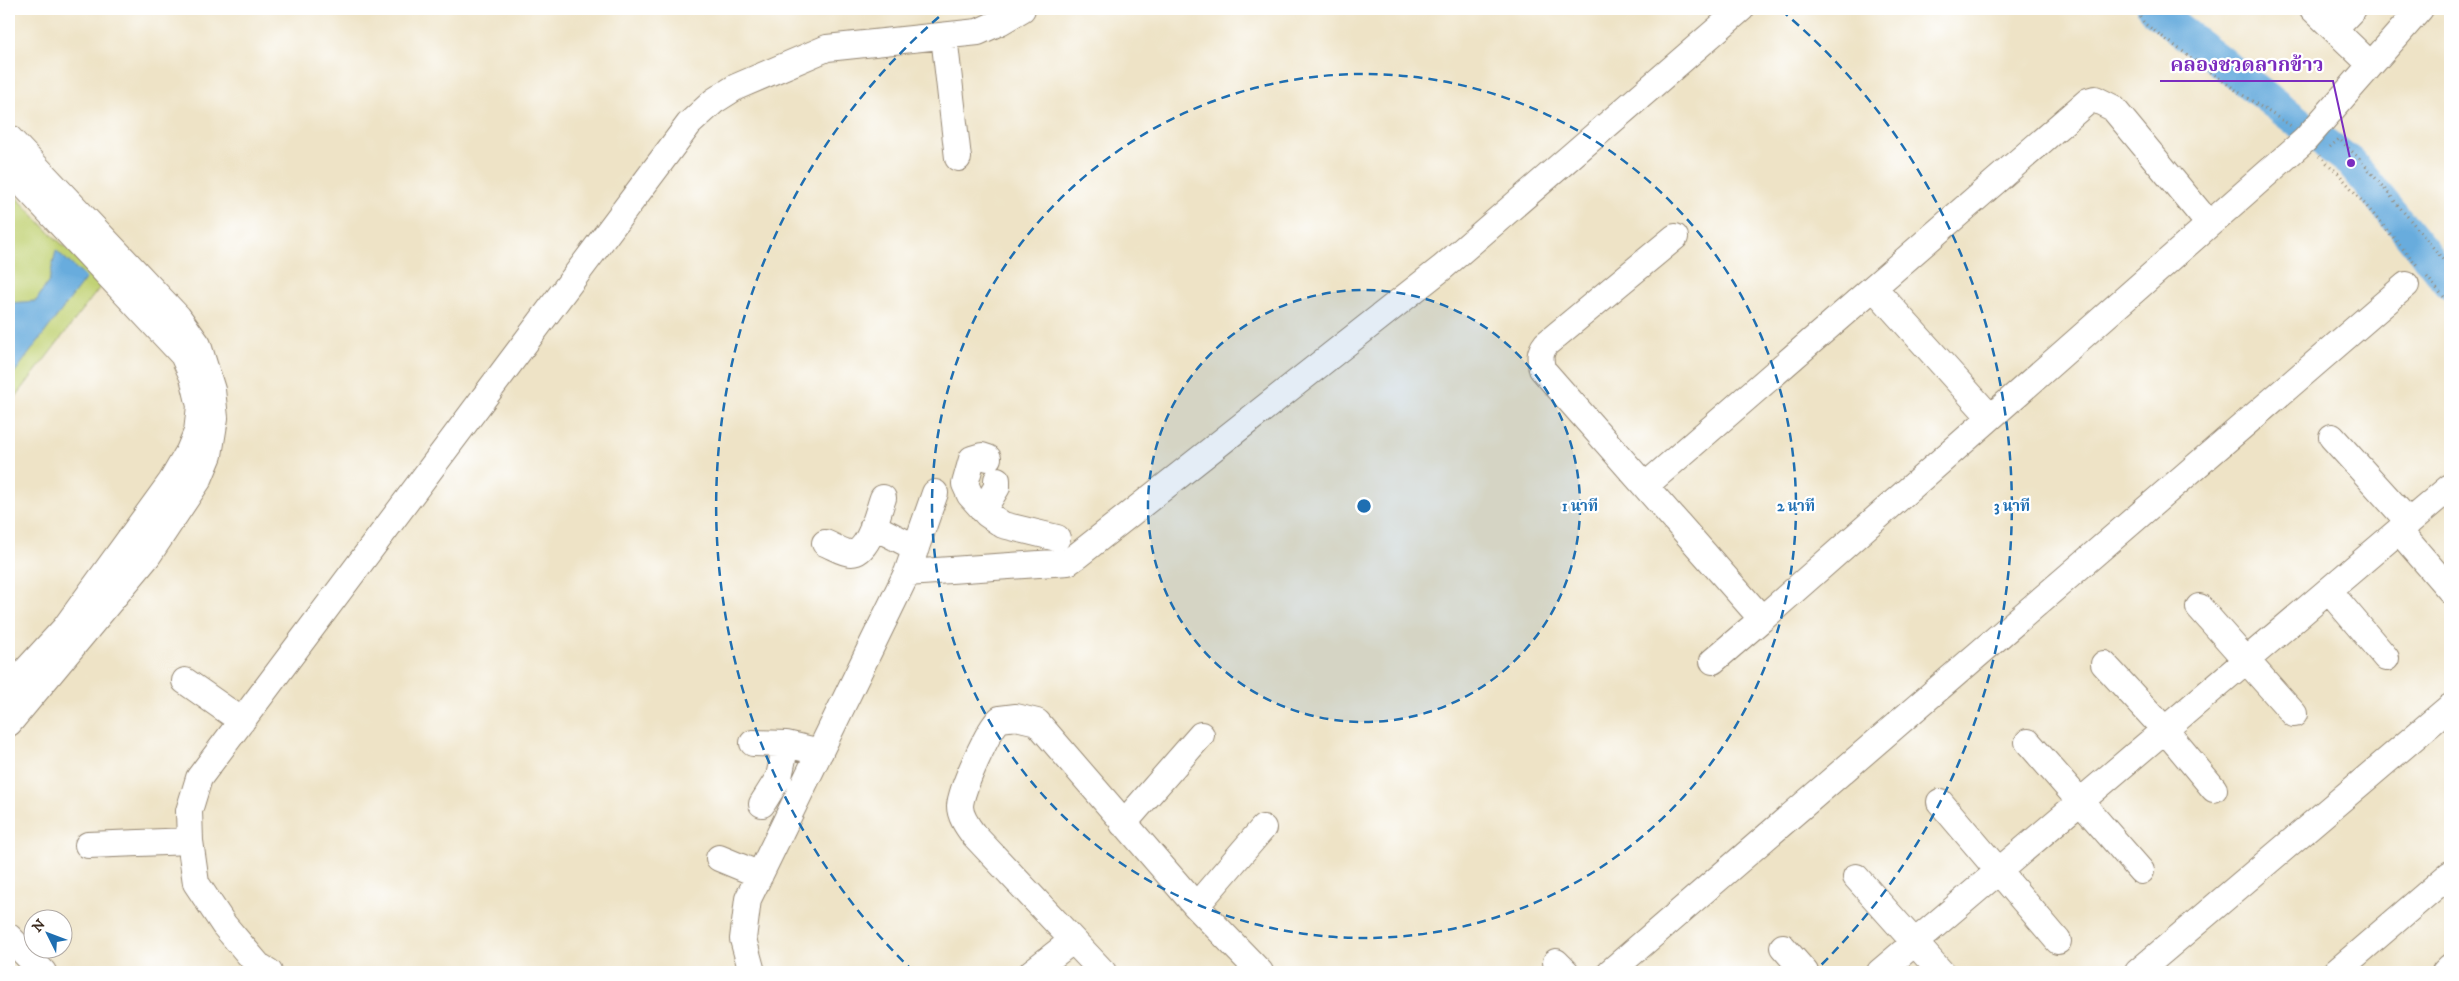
<svg xmlns="http://www.w3.org/2000/svg" width="2459" height="981" viewBox="0 0 2459 981" font-family="'IM FELL DW Pica','Noto Serif Thai',serif">
	<rect width="100%" height="100%" fill="#fff"/>
	<filter id="ink" filterUnits="userSpaceOnUse"><feTurbulence type="fractalNoise" baseFrequency=".02" numOctaves="2"/><feDisplacementMap in="SourceGraphic" scale="10" xChannelSelector="R" yChannelSelector="G"/><feConvolveMatrix kernelMatrix="1 2 1 2 8 2 1 2 1" color-interpolation-filters="sRGB"/></filter>
	<filter id="wash" filterUnits="userSpaceOnUse"><feTurbulence type="fractalNoise" baseFrequency=".0096" numOctaves="4" result="noise"/><feDisplacementMap in="SourceGraphic" scale="20" xChannelSelector="R" yChannelSelector="G"/><feGaussianBlur stdDeviation="1.12" result="paint"/><feColorMatrix in="noise" values="0 0 0 0 0 0 0 0 0 0 0 0 0 0 0 0 0 1.4 0 .05"/><feComposite in="paint" operator="in"/></filter>
	<g filter="url(#wash)">
		<rect width="100%" height="100%" fill="#eee3c6"/>
		<path fill="#c1d275" stroke="#7e7e4a" d="M9,189L52,235L104,282L9,406Z"/>
		<path fill="#67acdd" stroke="#516b7e" d="M56,250L86,278L9,380V303L36,301L49,281Z"/>
		<g fill="none" stroke-linecap="round" stroke-linejoin="round">
			<path stroke="#67acdd" stroke-width="32" d="M2153,9L2351,163L2450,284"/>
		</g>
	</g>
	<g filter="url(#ink)">
		<g fill="none" stroke-linecap="round" stroke-linejoin="round">
			<g stroke="#948672" stroke-width="28">
				<path id="minor" d="M2313,9L2370,64
					M2334,29L2353,9
					M944,36L958,158
					M9,138L178,317L198,345L212,390L215,418L209,455L199,479L147,557L9,723
					M9,169L183,355L193,377L200,406L197,432L189,451L171,482L65,628L9,689
					M1675,237L1546,344C1539,353 1540,358 1542,369L1762,619L2305,140L2420,9
					M1874,288L1990,417
					M2332,437L2409,522
					M988,458L982,456L972,459L965,484L970,495L987,514L1003,525L1057,538
					M1645,486L2088,101L2095,99L2113,108L2209,224
					M983,510L997,487V480
					M873,526L916,548
					M2399,531L2450,590
					M825,543C833,546 843,553 851,553C869,554 878,511 883,498
					M907,573L1068,562L1078,555L1442,268L1741,9
					M2329,591L2386,658
					M2199,607L2294,714
					M1713,661L1762,619
					M2104,664L2165,730L2214,789
					M185,681L242,721
					M2028,742L2141,871
					M753,743L786,744L820,752
					M1940,802L2058,941
					M762,804L779,777L786,744
					M1123,824L1201,735
					M88,845L190,841
					M719,858L760,875
					M1856,877L1941,972
					M1196,906L1263,828
					M9,937L43,972
					M1783,947L1805,972
					M1556,962L1566,972
					M269,972L258,965L224,925L196,883L190,841L189,811L199,778L689,124L714,101L736,87L827,48L978,32L1000,22L1022,9
					M752,972L743,939L748,899L907,573L935,493
					M1032,972L1072,941
					M1103,972L973,834C967,826 960,816 960,806C961,790 988,729 1000,719L1016,717L1037,722L1196,906L1260,972
					M1610,972L2406,285
					M1880,972L2450,487
					M2138,972L2450,707
					M2336,972L2450,874
					M2445,972L2450,967"/>
			</g>
			<path stroke="#948672" stroke-width="3" stroke-dasharray="1 4" stroke-linecap="butt" d="M2134,9L2145,24L2244,96L2291,126
				M2330,147L2339,139L2359,158L2450,268
				M2319,156L2338,173L2417,265
				M2427,277L2450,304"/>
			<use href="#minor" stroke="#fff" stroke-width="26"/>
		</g>
	</g>
	<circle cx="1364" cy="506" r="216" fill="#1f6fb2" fill-opacity=".12"/>
	<g fill="none" stroke="#1f6fb2" stroke-width="2.5" stroke-dasharray="9 6">
		<circle cx="1364" cy="506" r="216"/>
		<circle cx="1364" cy="506" r="432"/>
		<path d="M914 972A648 648 0 0 1 947 10M1781 10A648 648 0 0 1 1814 972"/>
	</g>
	<circle cx="1364" cy="506" r="8" fill="#1f6fb2" stroke="#fff" stroke-width="2.5"/>
	<g font-size="15" text-anchor="middle" font-weight="bold" fill="#1f6fb2" stroke="#fff" stroke-width="4.5" stroke-linejoin="round" paint-order="stroke">
		<text x="1580" y="511">1 นาที</text>
		<text x="1796" y="511">2 นาที</text>
		<text x="2012" y="511">3 นาที</text>
	</g>
	<path fill="none" stroke="#7b2cbf" stroke-width="2" d="M2351 163L2333 81H2160"/>
	<circle fill="#7b2cbf" stroke="#fff" stroke-width="2" cx="2351" cy="163" r="5"/>
	<g font-size="20" text-anchor="middle" font-weight="bold" fill="#7b2cbf" stroke="#fff" stroke-width="4.5" stroke-linejoin="round" paint-order="stroke">
		<text x="2247" y="71">คลองชวดลากข้าว</text>
	</g>
	<rect width="2459" height="981" fill="none" stroke="#fff" stroke-width="30"/>
	<g transform="translate(48 934) rotate(312)"><circle r="24" fill="#ffffff" stroke="#b1aaa5"/>
	<path d="M0-4L9 19L0 12L-9 19Z" fill="#1f6fb2"/>
	<text y="-8" font-size="14" font-weight="bold" text-anchor="middle" fill="#3b2a1e">N</text>
	</g>
</svg>
